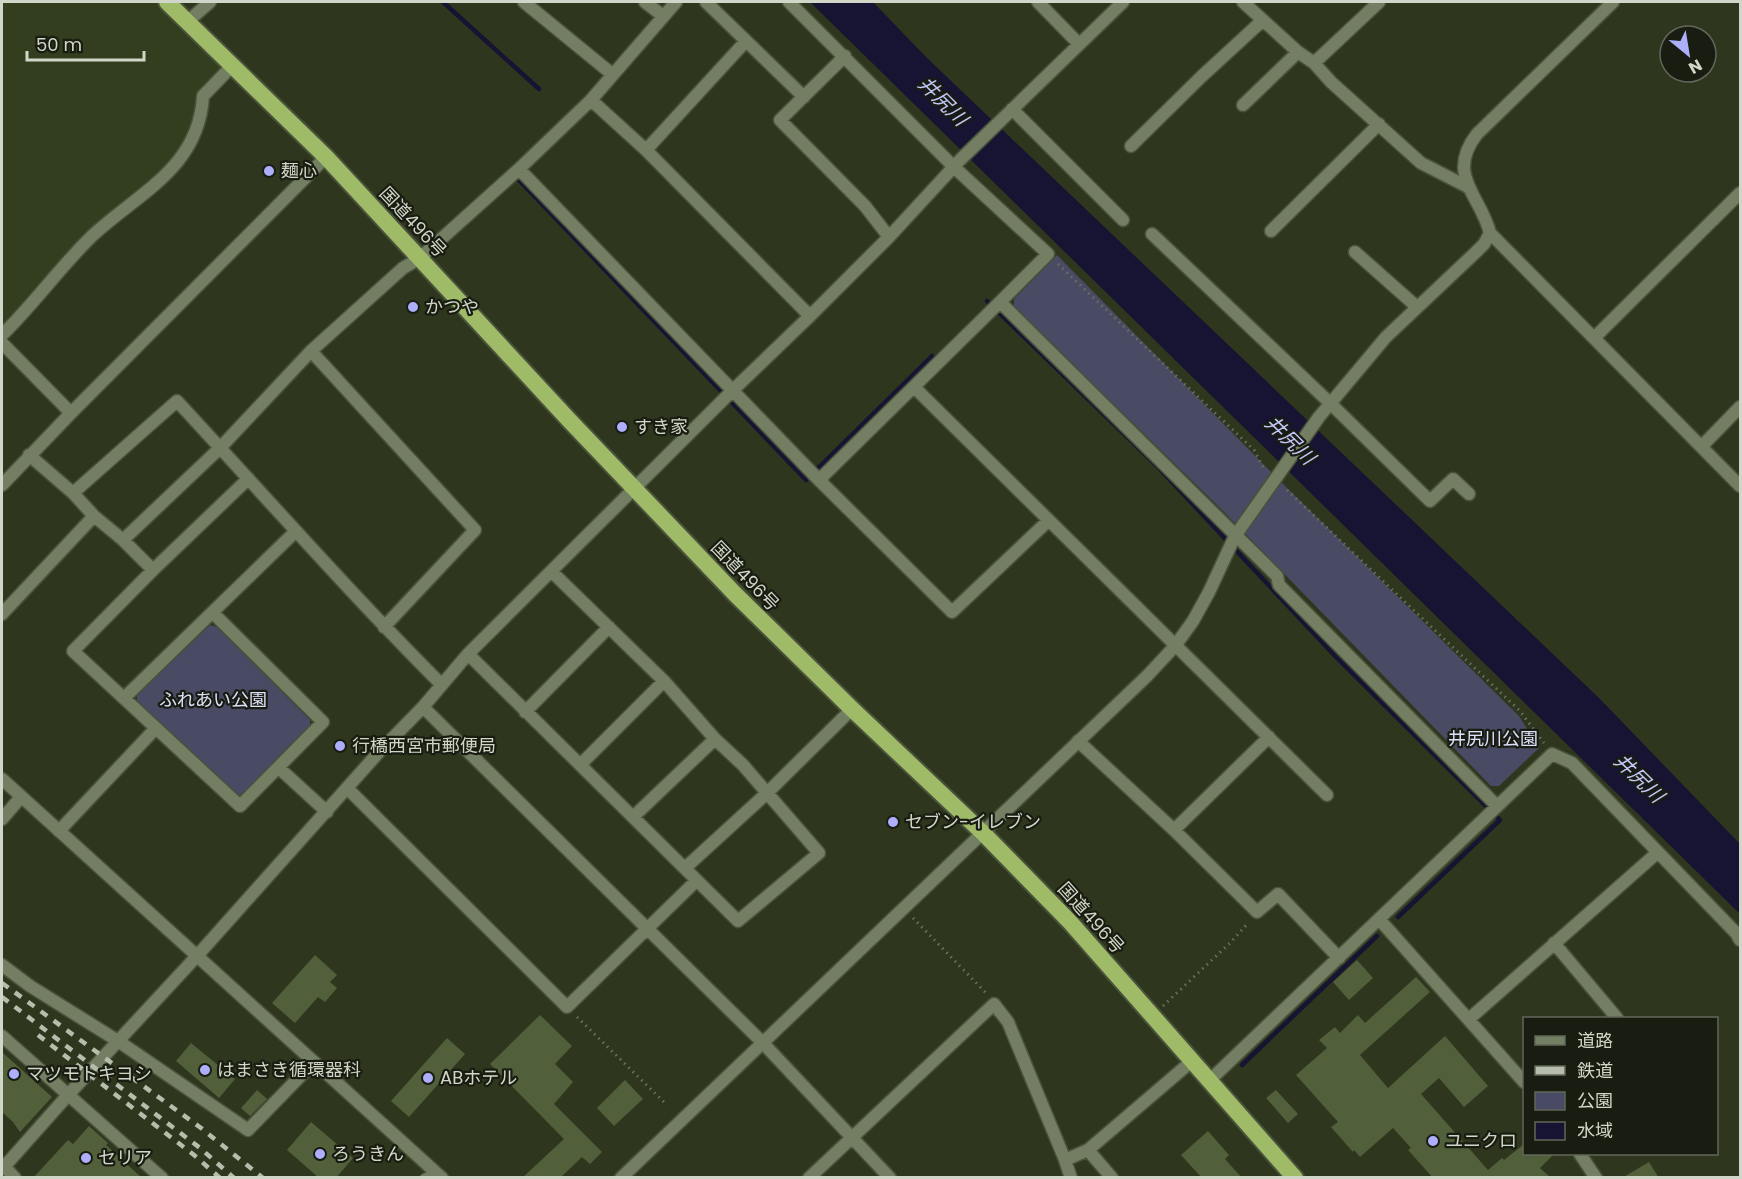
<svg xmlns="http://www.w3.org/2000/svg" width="1742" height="1179" viewBox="0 0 1742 1179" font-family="Poppins,'Noto Sans JP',sans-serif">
	<rect width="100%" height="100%" fill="#2e371e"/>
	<path fill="#333e1e" d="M2,2H167L232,66L203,96L180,160L93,235L2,335Z"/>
	<path fill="#494a63" d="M1057,255L1275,476L1519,716L1539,748L1499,786H1491L1222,510L1014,307V299Z
		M210,625L217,627L310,720V726L240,797L137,702V695Z"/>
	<path fill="#161432" d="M810,2H873L926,57L1599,698L1740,844V914Z"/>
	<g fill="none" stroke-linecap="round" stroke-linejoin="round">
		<path stroke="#161432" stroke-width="4.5" d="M443,2L539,89
			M519,180L806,480L932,356
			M987,301L1158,467L1335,656L1500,820L1398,917
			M1242,1065L1377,936"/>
	</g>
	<path fill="#525f3b" d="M315,955L337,975L330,982L337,988L325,1002L318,997L295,1023L272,1003Z
		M1357,960L1373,978L1349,1000L1333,982Z
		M1416,977L1430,992L1360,1055L1388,1088L1445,1036L1488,1086L1464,1107L1439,1078L1421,1094L1488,1170L1502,1158L1504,1160L1524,1144V1154H1554L1540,1168L1551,1178H1433L1408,1150L1411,1148L1393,1128L1360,1157L1354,1150L1353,1152L1331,1127L1338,1122L1296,1075L1327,1048L1319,1040L1335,1027L1340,1033L1358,1015L1365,1023Z
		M540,1015L572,1046L555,1064L573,1082L554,1104L602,1152L590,1164L582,1157L560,1178H522L564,1139L490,1064Z
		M447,1038L465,1054L409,1117L391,1101Z
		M191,1043L235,1079L219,1098L176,1061Z
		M2,1052L52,1097L20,1132L13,1122L2,1112Z
		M625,1080L643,1099L614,1126L597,1108Z
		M257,1090L267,1099L250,1116L241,1108Z
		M1276,1090L1298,1114L1288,1123L1266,1098Z
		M311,1122L353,1158L336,1178H319L287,1150Z
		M89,1126L108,1143L106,1145L142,1178H33L68,1140L73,1144Z
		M1208,1131L1229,1155L1225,1159L1242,1178H1202L1181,1155Z
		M1649,1162L1659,1178H1622Z"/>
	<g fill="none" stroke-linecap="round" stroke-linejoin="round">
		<g stroke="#4a523c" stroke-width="10">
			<path id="service" d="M424,1178L436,1172"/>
		</g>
		<g stroke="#4a523c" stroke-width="15">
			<path id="minor" d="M524,2L612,74
				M645,2L663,16
				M706,2L804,97
				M789,2L955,168L1048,254L1000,302L1277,576L1279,585L1497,806
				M1038,2L1079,44
				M1243,2L1298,52L1314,63L1331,82L1421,163L1468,187
				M187,22L210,2
				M845,56L780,120L865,206L889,237
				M1314,63L1379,2
				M591,100L646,150L810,316
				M1243,105L1298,52
				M1012,109L1123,220
				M1131,146L1201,77L1263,20
				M646,150L746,41
				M519,169L819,480L952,612L1048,521
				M1271,231L1379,124
				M1152,234L1330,403L1430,501L1453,479L1469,494
				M1355,252L1417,307
				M2,335C34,304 60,267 92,236C138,193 199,168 203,96L232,66
				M1594,338L1740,193
				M2,343L71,413
				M311,351L475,530L384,627
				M914,387L1327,795
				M1702,446L1740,407
				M29,455L73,493L94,516L123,540L153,570
				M819,480L1000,302
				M73,493L177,401C265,496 350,593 442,685
				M123,540L220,448L311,351L403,268L420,258L519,169L591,100L676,2
				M213,613L323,722L240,806L73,651L153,570L248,479
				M2,614L94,516
				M468,654L738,921L819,853L743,765L715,739L664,681L552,572
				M124,698L295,532
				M423,707L762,1042L890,1178
				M525,712L609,627
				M1078,741L1174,830L1257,912L1278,894L1339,958
				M580,765L664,681
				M279,768L327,812
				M348,789L567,1007L696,881
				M633,817L715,739
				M2,819L21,797
				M1174,830L1269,737
				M59,831L155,729
				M685,868L767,793L852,709
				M1379,919L1524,1082
				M1554,943L1617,1018
				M196,957L379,752L423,707L468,654L732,391L810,316L889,237L960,160L1123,2
				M2,965L30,986L118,1041L248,1130L314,1062
				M1469,1019L1657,853
				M2,1036L162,1178
				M1209,1081L1552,754L1572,763L1736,933L1740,940
				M1088,1150L1112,1178
				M1580,1154L1596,1178
				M809,1178L994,1004L1008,1022L1065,1160
				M1071,1178L1065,1160L1088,1150L1192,1061"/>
		</g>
		<g stroke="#4a523c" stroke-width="15">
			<path id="tertiary" d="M1613,2L1477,134C1445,175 1481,196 1490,233L1740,486
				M2,485L71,413L326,157
				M2,779L442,1178
				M2,1164L15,1178
				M4,1167L68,1095L196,957
				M621,1178L1147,676L1175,646L1193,621L1209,592L1235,536L1319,417L1386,337L1475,253L1484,244L1490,233"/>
		</g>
		<g stroke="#4a523c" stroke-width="20">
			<path id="trunk" d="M167,2L326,157L569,420L735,594L852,709L983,833L1070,922L1295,1178"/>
		</g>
		<path stroke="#69715c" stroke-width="3" stroke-dasharray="1.5 4.5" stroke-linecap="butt" d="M1058,264L1254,450L1264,469
			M1287,490L1520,711L1544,743
			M913,918L986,993
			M1163,1006L1231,942L1248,923
			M577,1017L666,1104"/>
		<use href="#service" stroke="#737e62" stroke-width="8"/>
		<use href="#minor" stroke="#737e62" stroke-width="12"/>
		<use href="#tertiary" stroke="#737e62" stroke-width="12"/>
		<use href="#trunk" stroke="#9fbb68" stroke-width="16"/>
		<path stroke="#b6bdac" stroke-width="4.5" stroke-dasharray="8 8" stroke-linecap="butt" d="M2,983L201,1128L263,1178
			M2,997L200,1148L234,1178
			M38,1035L194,1155L220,1178"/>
	</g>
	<g fill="#adaffb" stroke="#181c11" stroke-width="2">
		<circle cx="269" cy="171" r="6"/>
		<circle cx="413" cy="307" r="6"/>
		<circle cx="622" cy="427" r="6"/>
		<circle cx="340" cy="746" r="6"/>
		<circle cx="893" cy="822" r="6"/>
		<circle cx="205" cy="1070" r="6"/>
		<circle cx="14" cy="1074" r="6"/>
		<circle cx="428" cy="1078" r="6"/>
		<circle cx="1433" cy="1141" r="6"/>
		<circle cx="320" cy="1154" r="6"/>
		<circle cx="86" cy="1158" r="6"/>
	</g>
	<g text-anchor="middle" stroke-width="4.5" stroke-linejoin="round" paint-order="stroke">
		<g font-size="18" fill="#d1d7c8" stroke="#181c11" text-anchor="start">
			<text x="281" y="177">麺心</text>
			<text x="425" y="313">かつや</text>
			<text x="634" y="433">すき家</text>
			<text x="352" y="752">行橋西宮市郵便局</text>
			<text x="905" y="828">セブン-イレブン</text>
			<text x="217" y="1076">はまさき循環器科</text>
			<text x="26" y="1080">マツモトキヨシ</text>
			<text x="440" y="1084">ABホテル</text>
			<text x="1445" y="1147">ユニクロ</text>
			<text x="332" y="1160">ろうきん</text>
			<text x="98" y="1164">セリア</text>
		</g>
		<g font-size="18" fill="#d1d7c8" stroke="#181c11">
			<text transform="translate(413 222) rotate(47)" y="6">国道496号</text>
			<text transform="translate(745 576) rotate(46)" y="6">国道496号</text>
			<text transform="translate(1091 918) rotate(48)" y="6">国道496号</text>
		</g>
		<g font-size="18" fill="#dee0fa" stroke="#181c11">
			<text x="213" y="706">ふれあい公園</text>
			<text x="1493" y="745">井尻川公園</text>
		</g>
		<g font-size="20" font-style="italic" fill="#c2c5f7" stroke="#181c11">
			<text transform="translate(943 101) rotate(45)" y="7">井尻川</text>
			<text transform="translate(1290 440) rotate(44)" y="7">井尻川</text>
			<text transform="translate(1639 778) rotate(44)" y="7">井尻川</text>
		</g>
	</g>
	<rect width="1742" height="1179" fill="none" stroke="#d1d7c8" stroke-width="6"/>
	<rect x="1523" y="1017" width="195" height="138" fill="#181c11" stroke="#62675a" stroke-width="1.5"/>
	<rect x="1535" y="1036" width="30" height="9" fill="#737e62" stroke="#62675a" stroke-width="1.5"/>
	<text x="1577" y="1047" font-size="18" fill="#d1d7c8">道路</text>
	<rect x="1535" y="1066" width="30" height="9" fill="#b6bdac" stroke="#62675a" stroke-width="1.5"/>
	<text x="1577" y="1077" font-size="18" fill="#d1d7c8">鉄道</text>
	<rect x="1535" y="1092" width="30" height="18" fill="#494a63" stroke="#62675a" stroke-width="1.5"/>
	<text x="1577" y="1107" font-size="18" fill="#d1d7c8">公園</text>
	<rect x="1535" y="1122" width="30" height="18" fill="#161432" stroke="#62675a" stroke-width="1.5"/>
	<text x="1577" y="1137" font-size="18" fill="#d1d7c8">水域</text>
	<g transform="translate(1688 54) rotate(150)"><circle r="28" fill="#181c11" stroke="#62675a" stroke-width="1.5"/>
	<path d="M0-4.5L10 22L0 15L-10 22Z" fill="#adaffb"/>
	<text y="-9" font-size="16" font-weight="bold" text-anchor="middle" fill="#d1d7c8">N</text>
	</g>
	<path d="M27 51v9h117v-9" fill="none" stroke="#d1d7c8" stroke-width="3"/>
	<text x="36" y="51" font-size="18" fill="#d1d7c8" stroke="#181c11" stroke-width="4.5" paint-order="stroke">50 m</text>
</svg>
